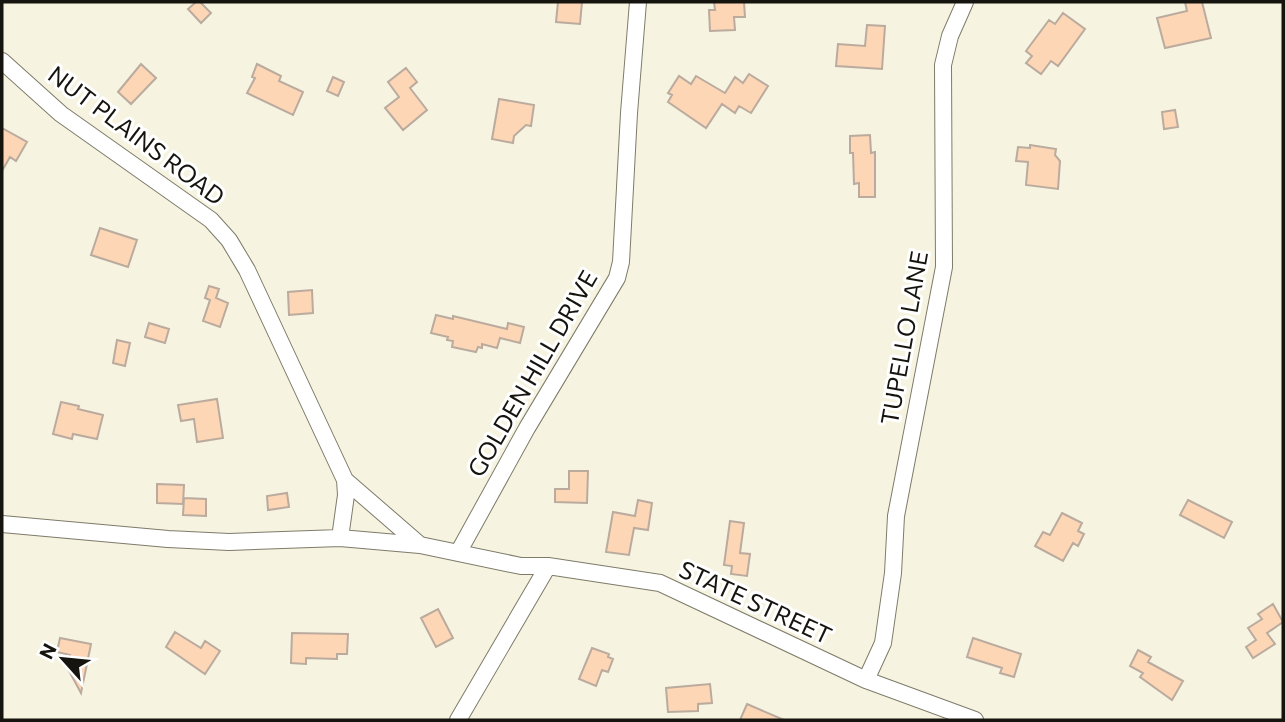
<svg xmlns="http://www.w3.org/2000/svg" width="1285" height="722" viewBox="0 0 1285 722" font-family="Commissioner,sans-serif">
	<rect width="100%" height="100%" fill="#f6f3e0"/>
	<path fill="#fdd6b6" stroke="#baab9e" stroke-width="2" d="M196,2H200L211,13L201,23L188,9Z
		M558,2H582L580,24L556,22Z
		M714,2H744L745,17H734L735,30L710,31L709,10H715Z
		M1185,2H1202L1211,38L1165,48L1157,18L1187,11Z
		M1063,13L1085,29L1058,66L1051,61L1041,74L1026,63L1032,56L1026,51L1049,20L1055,24Z
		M867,25L885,26L882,69L836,66L838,44L865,46Z
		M141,64L156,78L131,104L118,92Z
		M257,64L281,76L279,81L303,92L293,115L247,93L255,78L252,77Z
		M406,68L417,82L410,88L427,110L403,130L385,108L399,97L388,82Z
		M749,74L768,86L751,113L739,106L735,113L722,104L706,128L668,102L672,95L668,93L679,76L691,84L696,76L725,93L735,77L743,83Z
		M333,77L344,82L338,96L327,91Z
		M499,99L534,105L531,126L526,125L514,136L513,143L492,139Z
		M1175,110L1178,127L1164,129L1162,112Z
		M2,128L27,142L16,161L10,157L2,171Z
		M870,135L871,153L875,152V197H859V183L854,184L853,153H850V136Z
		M1030,145L1056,149L1055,155L1060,161L1058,189L1026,185L1028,162L1016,161L1018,147L1030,148Z
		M100,228L137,240L128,267L91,255Z
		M209,286L219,289L216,298L228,303L220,327L203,321L210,300L205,298Z
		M312,290L313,313L289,315L288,292Z
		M436,315L453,319V316L507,329L508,323L524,327L520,343L500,338L497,348L482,344V348L478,347L476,352L452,347L453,341L447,340L448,337L431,333Z
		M149,323L169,329L165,343L145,337Z
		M117,340L130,343L125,366L113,363Z
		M217,399L223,438L197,442L194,419L181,421L178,405Z
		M61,402L79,406L78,409L103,415L97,439L73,434L72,439L53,434Z
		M569,471H588L587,503L555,502V489H569Z
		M157,484L184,485L183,504L157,503Z
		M287,493L289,507L268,510L267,496Z
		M184,498L206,499V516L183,515Z
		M638,500L652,503L648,530L634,528L629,555L606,552L613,512L635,516Z
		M1188,500L1232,522L1224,538L1180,515Z
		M1062,513L1082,523L1078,531L1084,534L1078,546L1073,543L1063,561L1035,546L1043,532L1050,535Z
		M730,521L744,523L740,553L750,554L747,576L731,574L732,566L724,565Z
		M1273,604L1283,622L1267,633L1275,644L1253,658L1246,647L1256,640L1248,628L1262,619L1258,614Z
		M438,609L453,638L436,647L421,618Z
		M175,632L201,648L205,641L220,651L205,674L166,647Z
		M292,633L348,634L347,654H337V659L306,658V664L291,663Z
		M60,638L91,644L81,693L67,667L70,655L57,652Z
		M973,638L1021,654L1014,677L1000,673L1002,668L967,657Z
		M592,648L609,654L608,657L613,659L608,672L602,670L596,686L579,679Z
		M1138,650L1151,657L1148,662L1183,681L1172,700L1140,677L1143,673L1130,666Z
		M710,684L712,703L698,704V711L668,712L666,688Z
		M747,704L784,720H740Z"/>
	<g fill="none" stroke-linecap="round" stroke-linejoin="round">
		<g stroke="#7e7b6a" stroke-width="18">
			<path id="minor" d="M2,61L61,114L211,220L229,240L247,270L345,480L346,495L340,538
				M345,480L420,545
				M2,524L168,539L229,542L340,538L420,545L521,566H548L660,583L866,680L975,720
				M458,553L527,428L617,278L621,262L629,113L638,2
				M866,680L883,643L893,573L896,516L944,267L943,65L950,36L965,2
				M458,720L548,566"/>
		</g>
		<use href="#minor" stroke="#fff" stroke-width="16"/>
	</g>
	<g text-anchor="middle" stroke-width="6" stroke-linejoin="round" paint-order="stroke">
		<g font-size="24" fill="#16140e" stroke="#fff">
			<text transform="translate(136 136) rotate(37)" y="8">NUT PLAINS ROAD</text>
			<text transform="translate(905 338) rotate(-80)" y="8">TUPELLO LANE</text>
			<text transform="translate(533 374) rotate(-60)" y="8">GOLDEN HILL DRIVE</text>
			<text transform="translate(755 603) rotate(25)" y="8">STATE STREET</text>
		</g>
	</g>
	<rect width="1285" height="722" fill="none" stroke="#16140e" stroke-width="7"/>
	<g transform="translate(63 659) rotate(297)" stroke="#ffffff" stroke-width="5" paint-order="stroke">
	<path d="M0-5L12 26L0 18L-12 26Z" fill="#16140e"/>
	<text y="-10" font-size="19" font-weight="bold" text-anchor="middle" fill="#16140e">N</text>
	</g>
</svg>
